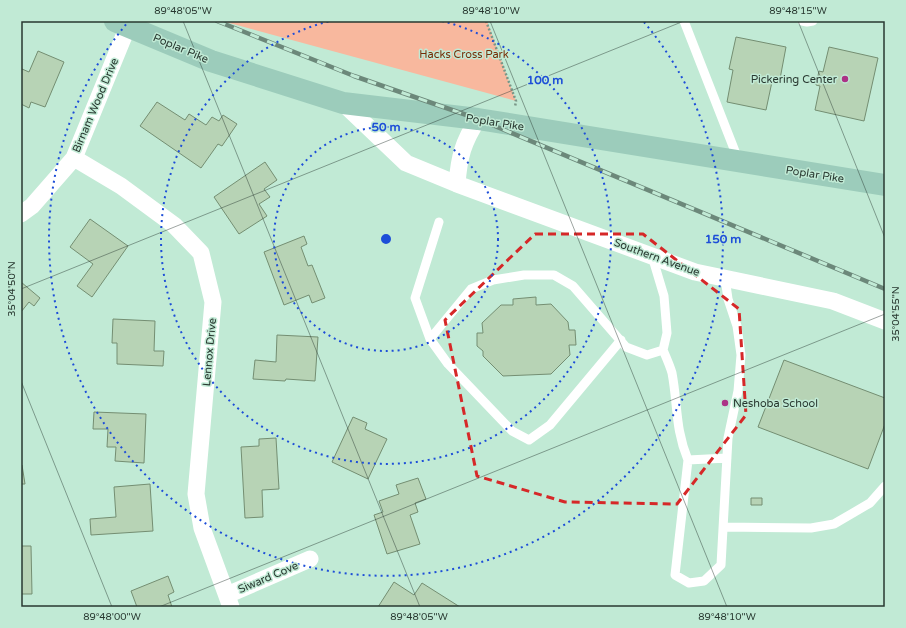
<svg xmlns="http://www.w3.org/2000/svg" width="906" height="628" viewBox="0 0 906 628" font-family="'Varela Round',sans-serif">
	<rect width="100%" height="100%" fill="#c1ead5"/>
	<path fill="#f8b89e" d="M222,21H487L516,101Z"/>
	<path fill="#b7d3b5" stroke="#748e72" d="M736,37L786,47L780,79L773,77L766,110L727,102L733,70L729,69Z
		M829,47L878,58L864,121L815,110L820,86L816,85L819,71L823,72Z
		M38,51L64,62L45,107L31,102L29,108L21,104V72L22,69L29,72Z
		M157,102L185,120L189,114L206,125L212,117L219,121L223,115L237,124L222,146L218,144L201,168L140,126Z
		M265,162L277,180L264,189L270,197L259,204L267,216L239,234L214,197Z
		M90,219L128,246L92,297L77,286L93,264L70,247Z
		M304,236L307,244L301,247L308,266L312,265L325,298L312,303L309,295L284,305L264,252Z
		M21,282L40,298L34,306L29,302L21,312Z
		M536,297V305L551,304L568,322L569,330H575L576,345H569L570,355L551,374L503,376L483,356V351L477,346V333H483L482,323L501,305H513V299Z
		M113,319L155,321L154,351H164L163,366L117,364V343H112Z
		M277,335L318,337L315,381L286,379L285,381L253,379L255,360L276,362Z
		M784,360L885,398V424L868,469L758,427Z
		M94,412L146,414L144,463L115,461L116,447H107L108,429H93Z
		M353,417L367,423L365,429L387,439L368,479L332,462Z
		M276,438L279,489L262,490L263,517L245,518L241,447L259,446V439Z
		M21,465H22L25,484H21Z
		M418,478L426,499L415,503L418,512L410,515L420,544L387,554L374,515L383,512L379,501L399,494L396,485Z
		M150,484L153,531L91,535L90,519L116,517L114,487Z
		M751,498H762V505H751Z
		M21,546H31L32,594H21Z
		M168,576L174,592L168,595L172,607H137L131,591Z
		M394,582L414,595L422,583L460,607H378Z"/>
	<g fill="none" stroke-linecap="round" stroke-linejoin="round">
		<path stroke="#7a9788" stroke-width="2.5" stroke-dasharray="2 2" stroke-linecap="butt" d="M486,21L516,101L515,107"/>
		<path stroke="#fff" stroke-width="9" d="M684,21L738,159
			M802,21L807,22L813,21
			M430,339L415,298L439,222
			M621,340L550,425L529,440L512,431L448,364L430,339L471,289L493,280L524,275H554L573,286L626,347L647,355L663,350L667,333L664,296L652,256
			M663,350C666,357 670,366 672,373C678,405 675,429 688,460L675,575L689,583L704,581L721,565L728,438L738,391L741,355L737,326L728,299L725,278
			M688,460L727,458
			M723,527L811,528L834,524L870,503L885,486"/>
		<path stroke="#fff" stroke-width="17" d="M343,103L406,163L457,184L695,272L833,301L885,321
			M74,158L121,186L174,225L201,253L213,302L196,494L202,528L231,607
			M457,184C459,157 463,142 478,119
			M21,214L32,206L74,158L128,26
			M227,595L310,559"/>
		<path stroke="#9cccbb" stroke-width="22" d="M115,21L211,61L343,103L478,119L885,185"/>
		<g stroke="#6c887a" stroke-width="4.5">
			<path id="rail" d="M217,21L354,76L478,119L885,289"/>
		</g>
		<use href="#rail" stroke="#c1ead5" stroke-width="3" stroke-dasharray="9" stroke-linecap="butt"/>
	</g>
	<path fill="none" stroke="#d62828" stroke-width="3" stroke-dasharray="8 5" stroke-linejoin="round" d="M535,234H643L739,309L746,415L677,504L565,502L477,476L445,320Z"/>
	<path fill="none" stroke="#283830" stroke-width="1" stroke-opacity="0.45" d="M183,21L420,607M490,21L727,607M798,21L885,238M21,289L684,21M21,381L112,607M159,607L885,314"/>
	<g fill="none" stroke="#1d4ed8" stroke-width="2" stroke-dasharray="2 4">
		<circle cx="386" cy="239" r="112"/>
		<path d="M442 21A225 225 0 1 1 330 21"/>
		<path d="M644 22A337 337 0 1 1 128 22"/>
	</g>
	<g fill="#ac3286" stroke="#c1ead5" stroke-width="1.5">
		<circle cx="845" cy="79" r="4"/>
		<circle cx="725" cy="403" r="4"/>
	</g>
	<g text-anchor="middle" stroke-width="3" stroke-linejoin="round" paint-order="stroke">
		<g font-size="11" fill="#283830" stroke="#c1ead5">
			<text transform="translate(181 48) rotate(23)" y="4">Poplar Pike</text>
			<text transform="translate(95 105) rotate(-67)" y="4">Birnam Wood Drive</text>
			<text transform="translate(495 122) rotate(9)" y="4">Poplar Pike</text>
			<text transform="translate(815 174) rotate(9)" y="4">Poplar Pike</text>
			<text transform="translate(657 257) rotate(20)" y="4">Southern Avenue</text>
			<text transform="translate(209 352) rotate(-85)" y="4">Lennox Drive</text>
			<text transform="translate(268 577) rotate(-23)" y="4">Siward Cove</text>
		</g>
		<g font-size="11" fill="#772d07" stroke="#c1ead5">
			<text x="464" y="58">Hacks Cross Park</text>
		</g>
		<g font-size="11" fill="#283830" stroke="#c1ead5" text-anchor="end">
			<text x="837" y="83">Pickering Center</text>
			<text x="733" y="407" text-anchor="start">Neshoba School</text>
		</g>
	</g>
	<circle cx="386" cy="239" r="6" fill="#1d4ed8" stroke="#c1ead5" stroke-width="2"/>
	<g font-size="12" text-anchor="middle" font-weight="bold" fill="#1d4ed8" stroke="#c1ead5" stroke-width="3" stroke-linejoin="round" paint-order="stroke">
		<text x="545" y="84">100 m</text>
		<text x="386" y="131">50 m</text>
		<text x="723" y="243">150 m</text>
	</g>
	<rect width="906" height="628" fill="none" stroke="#c1ead5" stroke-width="44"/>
	<rect x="22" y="22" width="862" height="584" fill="none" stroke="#283830" stroke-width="1.5"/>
	<g font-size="10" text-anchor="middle" fill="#283830">
		<text x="183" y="14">89°48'05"W</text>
		<text x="491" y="14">89°48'10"W</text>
		<text x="798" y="14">89°48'15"W</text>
		<text transform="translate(11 289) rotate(-90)" y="4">35°04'50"N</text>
		<text transform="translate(895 314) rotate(-90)" y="4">35°04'55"N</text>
		<text x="112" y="620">89°48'00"W</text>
		<text x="419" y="620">89°48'05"W</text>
		<text x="727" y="620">89°48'10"W</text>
	</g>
</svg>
